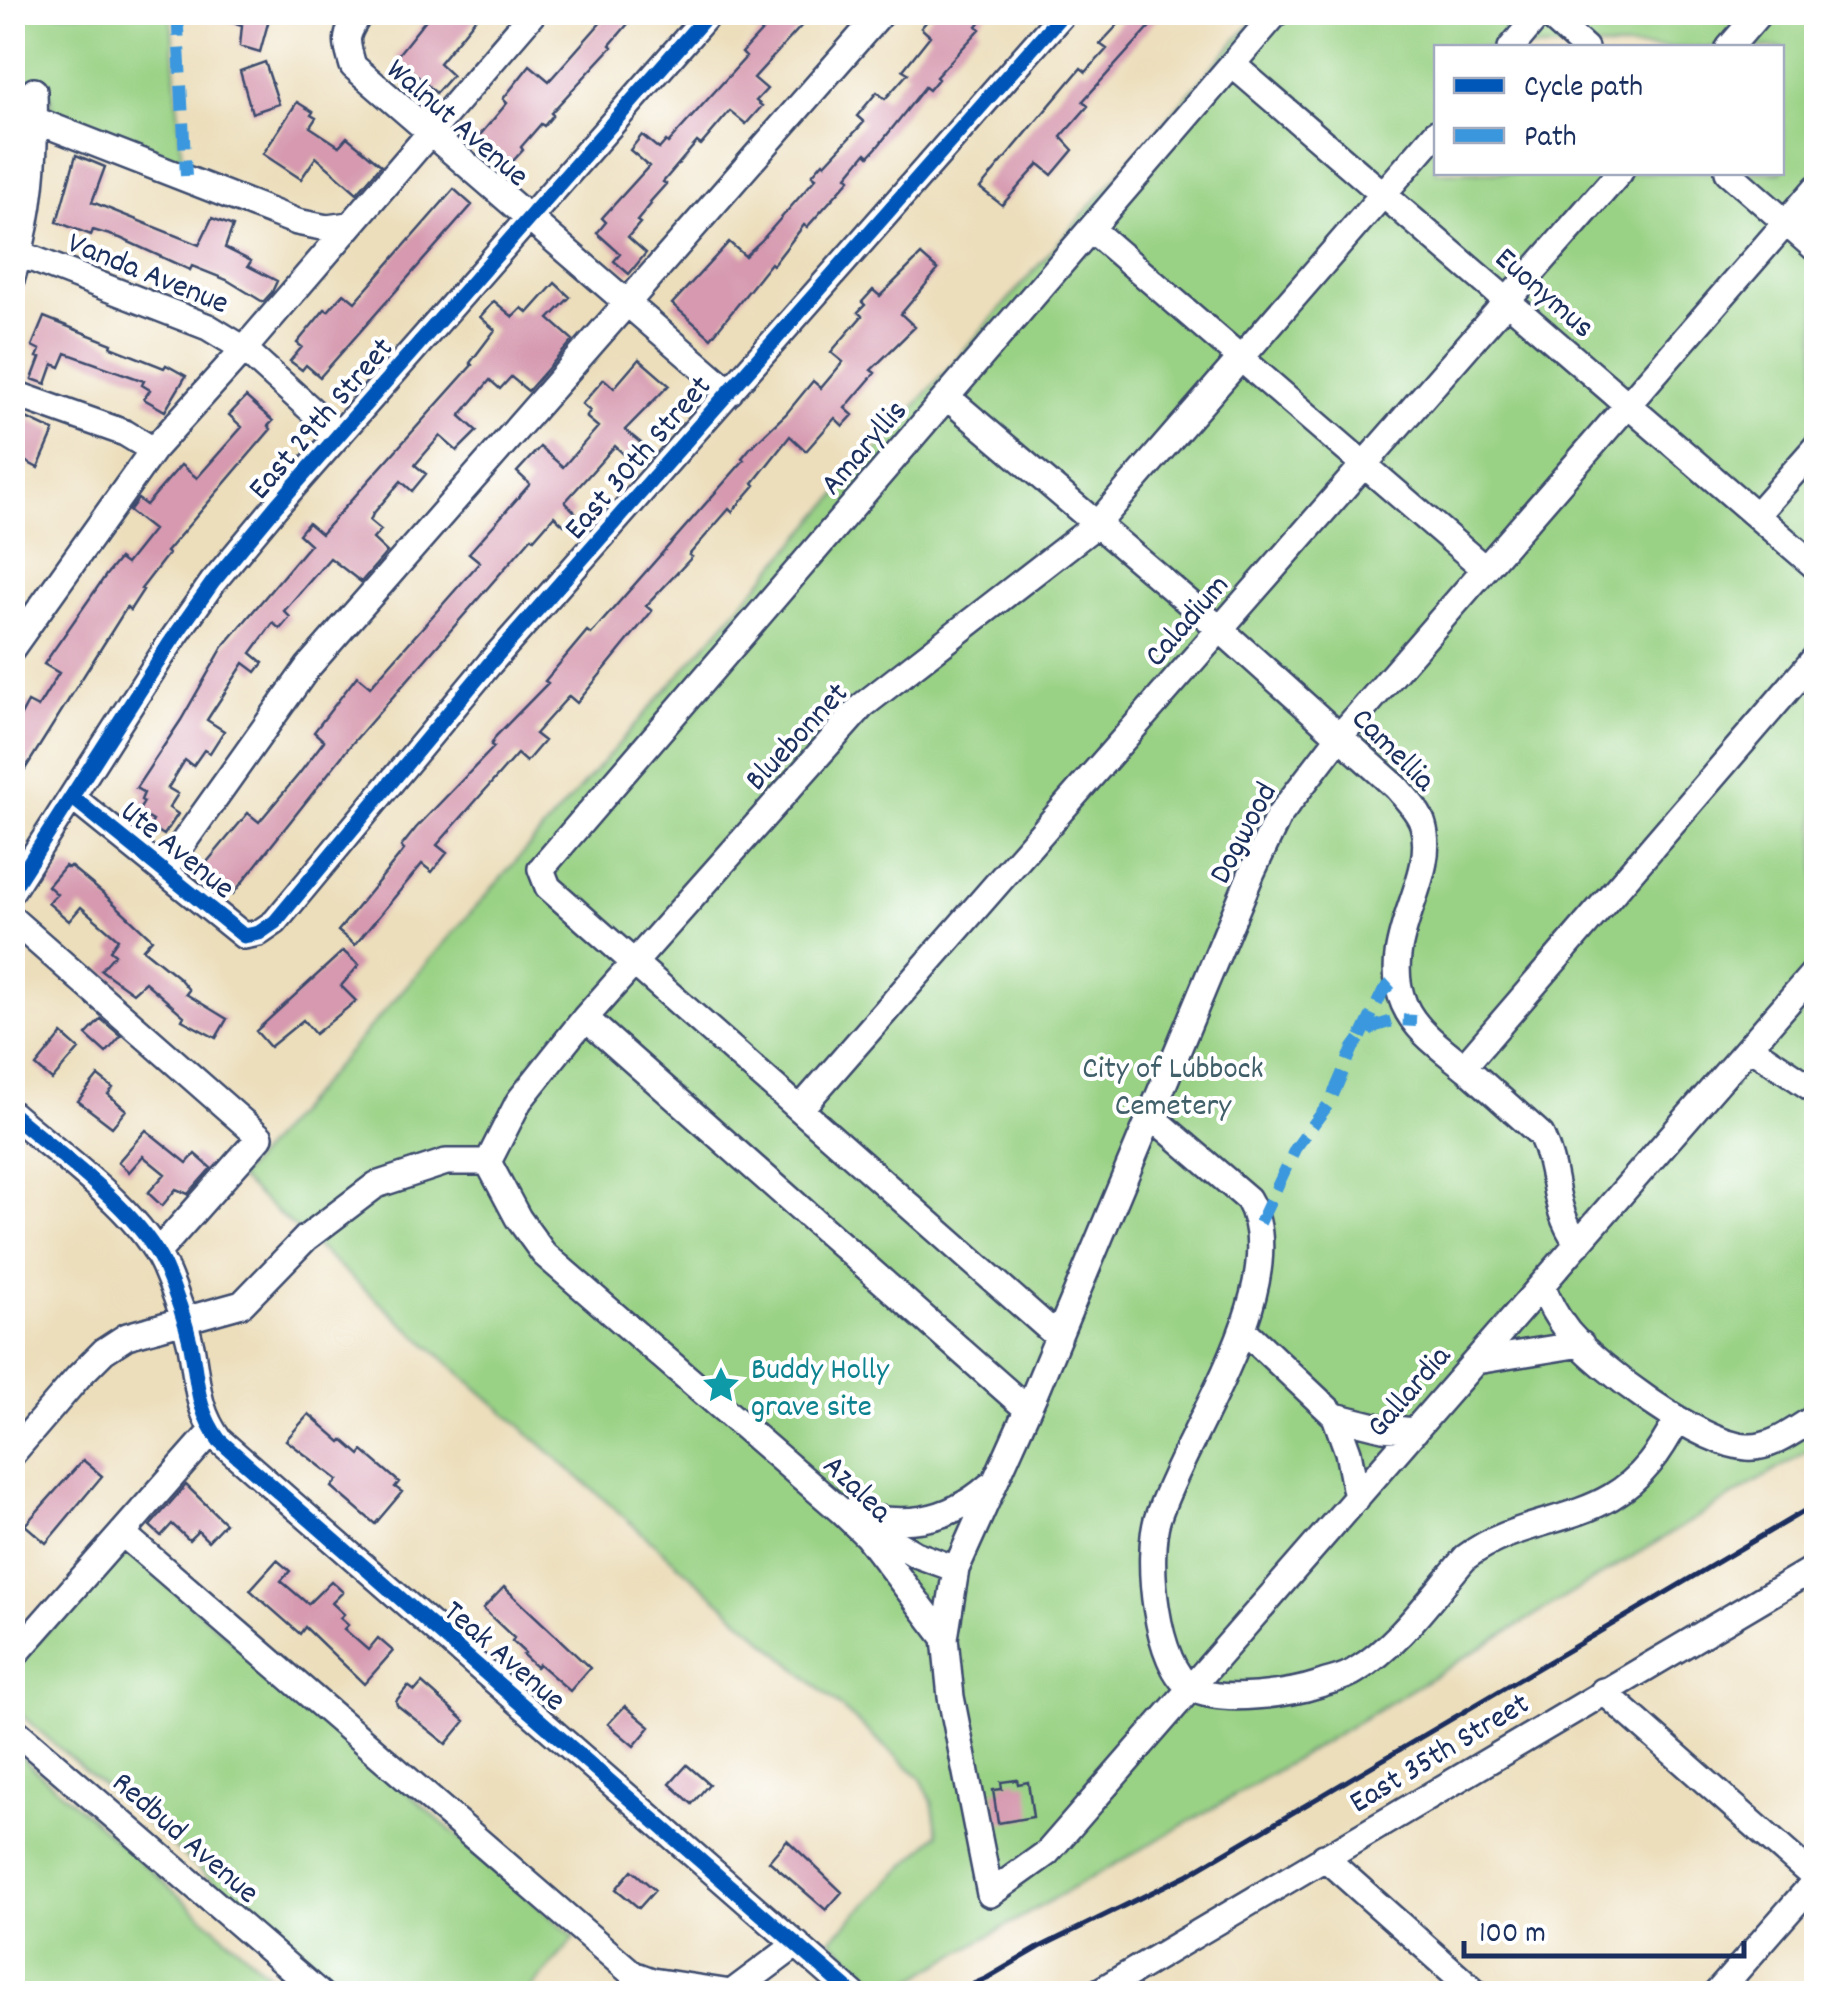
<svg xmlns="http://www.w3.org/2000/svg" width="1829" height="2006" viewBox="0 0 1829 2006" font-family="Dekko,sans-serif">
	<rect width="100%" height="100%" fill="#fff"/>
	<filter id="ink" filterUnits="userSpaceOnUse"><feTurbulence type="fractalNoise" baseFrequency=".01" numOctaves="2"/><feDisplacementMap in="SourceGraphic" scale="20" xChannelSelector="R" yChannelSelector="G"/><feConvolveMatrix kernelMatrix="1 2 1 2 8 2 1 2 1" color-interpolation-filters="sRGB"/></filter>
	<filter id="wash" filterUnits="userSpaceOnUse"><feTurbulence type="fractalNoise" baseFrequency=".0048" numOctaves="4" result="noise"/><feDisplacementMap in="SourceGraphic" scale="40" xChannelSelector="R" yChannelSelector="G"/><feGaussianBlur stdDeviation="2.25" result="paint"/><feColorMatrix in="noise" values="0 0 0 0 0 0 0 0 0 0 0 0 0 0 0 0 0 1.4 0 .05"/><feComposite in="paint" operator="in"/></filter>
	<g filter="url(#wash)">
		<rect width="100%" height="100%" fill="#ecdebb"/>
		<path fill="#9ad285" stroke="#5a8072" stroke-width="2.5" fill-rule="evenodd" d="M17,13H171L182,163L52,117L51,95H19Z
			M1260,13H1816V1446L1231,1798L892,1991L830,1940L938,1834L932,1801L920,1777L238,1178ZM1436,48H1782V172H1436Z
			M120,1553L137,1558L575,1938L527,1993H342L13,1708V1667Z
			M12,1750H13L290,1993H13Z"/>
		<g id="blocks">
			<path fill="#d699af" d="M213,12H271L260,52L240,46L242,25L212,16Z
				M432,12H481L439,63L452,75L436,93L396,57Z
				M610,12H638L610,45L612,47L551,113L553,115L544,126L541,124L521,147L523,150L511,163L493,147L488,153L475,141L507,103L503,99L530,65L549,81Z
				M784,12H814L754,78L767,89L756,101L762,106L746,124L730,111L701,145L697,142L663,182L666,184L650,202L651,204L637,221L640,223L628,237L646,253L629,274L614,261L620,254L616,250L597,233L606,222L602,218L649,166L630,150L642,135L659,149L666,141L668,143L746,57L742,53L775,17L778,20Z
				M935,12H989L977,26L980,29L936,77L938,79L929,90L925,87L879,145L869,156L866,153L847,176L850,179L807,227L804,225L773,265L771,263L711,338L672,304L729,242L745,256L761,241L816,178L812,175L823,162L825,164L864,122L857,116L877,92L885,99L908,73L903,70L930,36L921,28Z
				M1130,12H1163L1083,101L1088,106L1061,137L1073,150L1052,175L1039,164L1002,205L980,188L1081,68L1086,72L1107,49L1100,44Z
				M265,62L279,104L252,113L240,71Z
				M297,102L313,112L311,115L316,118L310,127L339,146L347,137L381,165L357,193L316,157L301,179L263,154Z
				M76,155L105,167L92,202L199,245L212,218L233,226L225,248L251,261L248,266L277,281L272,292L263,302L227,280L192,266L190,270L120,238L93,230L91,235L57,222Z
				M454,189L472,205L320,377L306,365L302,370L290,361L302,347L297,343L325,309L328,311L344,293L355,302Z
				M921,255L938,270L901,314L915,327L871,370L875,373L845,408L853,415L843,426L835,418L806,451L790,436L753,483L755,485L732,512L729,509L689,555L692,557L646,606L652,611L577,703L569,696L535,734L544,741L526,762L517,754L437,845L447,853L432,872L422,864L355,945L338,931L404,850L401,847L416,828L494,747L491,745L496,736L548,683L545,681L587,631L591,634L744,460L742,458L751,447L786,414L813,381L821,388L843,362L831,352L862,316L858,312L865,305L862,302L873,290L880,296Z
				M555,283L570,297L549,319L573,340L528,391L511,377L500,389L490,380L460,416L477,431L457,451L440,436L415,465L426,474L412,491L401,481L373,514L370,521L381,530L373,539L387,552L361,582L330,558L284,611L290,617L280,629L273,623L251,653L263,663L256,672L244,663L207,720L224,731L210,753L204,750L193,766L185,760L168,788L178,794L169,808L178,814L164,835L150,826L153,821L138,812L144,802L141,800L144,793L136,788L181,720L223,647L310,544L299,534L308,523L321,534L472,365L470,363L495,330L480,317L494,301L513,317L522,308L528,313Z
				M44,317L112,344L111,347L164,368L166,365L186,376L165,411L144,399L150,390L142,385L144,381L66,353L60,367L53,364L46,384L32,379L40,358L37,357L40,350L32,346Z
				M639,359L669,385L625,430L641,443L628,458L615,446L565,502L575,512L564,525L554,516L534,539L532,537L350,746L233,894L202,868L248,813L259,822L299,774L324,741L314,732L357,676L370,687L480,562L469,553L530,484L517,472L540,447L563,467L598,427L586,417L590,411L582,404L604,379L614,388Z
				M246,397L273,421L268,426L271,429L166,552L168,554L141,589L143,590L130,610L127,607L22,774L12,768V732L28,702L38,707L59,673L44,664L106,575L119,559L126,564L153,530L129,511L138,499L146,505L181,465L197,478L242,427L229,415Z
				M18,414L54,431L38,468L12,454V425Z
				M65,866L68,868L70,866L105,895L152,939L143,949L179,978L189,990L186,994L227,1019L216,1038L182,1020L184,1016L145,982L133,993L101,970L115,954L110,950L118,939L81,907L69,921L48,903L57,894L48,886Z
				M343,951L359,965L341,986L356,1001L315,1034L303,1020L270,1047L256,1031Z
				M101,1019L121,1036L106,1053L86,1035Z
				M62,1034L79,1049L52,1080L36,1066Z
				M98,1076L113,1088L108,1094L126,1110L112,1127L78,1101Z
				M146,1130L187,1163L195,1154L211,1168L188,1194L176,1189L162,1206L148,1193L165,1174L143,1156L129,1172L118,1162Z
				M309,1414L341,1442L343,1440L360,1455L363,1451L399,1482L395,1487L402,1492L375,1524L332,1487L338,1480L286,1440Z
				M83,1460L102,1476L46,1543L25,1525Z
				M186,1485L225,1523L208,1541L198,1531L189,1540L172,1524L161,1536L150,1526Z
				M277,1560L290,1571L281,1581L308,1604L331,1581L343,1592L332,1603L344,1614L340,1618L348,1625L344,1629L368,1650L378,1638L393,1651L364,1684L305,1627L300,1634L250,1590Z
				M504,1587L590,1668L570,1691L539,1664L536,1667L523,1655L525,1653L512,1641L514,1638L483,1609Z
				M422,1683L465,1721L446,1744L397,1705L396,1701L408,1686L415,1691Z
				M625,1706L650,1727L634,1746L608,1724Z
				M687,1765L709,1784L692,1804L670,1784Z
				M1017,1780L1018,1784L1028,1782L1033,1817L998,1823L993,1790L1002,1789L1001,1782Z
				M787,1840L842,1892L826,1910L769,1861Z
				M632,1870L655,1890L639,1908L616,1889Z"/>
		</g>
	</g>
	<g filter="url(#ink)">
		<use href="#blocks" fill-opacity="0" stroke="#3a496c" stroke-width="2.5"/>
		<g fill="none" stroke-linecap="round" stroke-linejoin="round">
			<g stroke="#3a496c" stroke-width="30">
				<path id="minor" d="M361,12C344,36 345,39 353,66L730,392
					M1545,12L1585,48
					M1511,48L1541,12
					M1729,48L1760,12
					M1233,65L1816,567
					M35,120L297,222L327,228L349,225
					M1728,172L1816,249
					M1091,229L1485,569
					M20,254L208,327L244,349L339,435
					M12,277C32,216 36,155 34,91
					M12,393L125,433L153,450
					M947,397L1220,629L1397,788C1406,799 1419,811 1423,825C1439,879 1377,940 1404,1004C1416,1032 1444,1050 1467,1069C1492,1091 1516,1113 1541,1135C1560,1176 1550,1204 1578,1244
					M1756,515L1816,447
					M12,648L153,450L244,349L534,12
					M73,798L244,936L259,933L275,922L490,663L1064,12
					M163,871L308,667L882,12
					M12,890L170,643L213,582L277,505L710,12
					M12,919L260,1137L157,1253
					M585,1018L1027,1409
					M1750,1047L1816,1091
					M1464,1066L1816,657
					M800,1109L1620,172
					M12,1114C59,1155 139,1210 164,1266C175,1291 185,1319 191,1346C198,1383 196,1408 219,1440L853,1994
					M1150,1115L1248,1199C1296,1281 1185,1435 1158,1517C1145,1554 1155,1668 1193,1689C1222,1704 1290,1694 1320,1684C1331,1680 1345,1678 1355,1671C1400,1644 1432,1596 1466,1557C1511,1523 1567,1523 1611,1497C1642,1479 1661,1451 1677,1420
					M488,1162L518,1218L544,1254L841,1511L867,1536L945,1638L951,1697L990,1894L1047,1853L1816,970
					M1542,1285C1548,1302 1557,1318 1568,1332C1600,1369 1699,1444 1747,1447C1772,1449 1796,1429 1816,1417
					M1244,1330L1335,1416L1383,1428L1415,1431
					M1057,1336L548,887L541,869L1277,12
					M1476,1361L1581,1344
					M1335,1416L1348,1452L1357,1498
					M12,1454L79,1376L104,1351L127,1336L242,1304L306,1238L376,1185L446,1162H488L519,1101L585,1018L862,706L1097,524L1436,133
					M845,1512C900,1528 946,1524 989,1486
					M867,1526L915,1554L956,1569
					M122,1533L633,1974L652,1981L731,1993
					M945,1638L956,1569L1034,1395L1252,872L1278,817L1339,737L1816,188
					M12,1658L212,1431
					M1603,1691L1816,1879
					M12,1728L320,1994
					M1324,1857L1478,1994
					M730,1994L797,1944
					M1095,1994L1816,1567
					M1716,1994L1816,1880"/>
			</g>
			<use href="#minor" stroke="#fff" stroke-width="25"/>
			<path stroke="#1b2f5e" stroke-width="5" d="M950,1994L987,1978L1040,1947L1189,1874L1816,1504"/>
			<path stroke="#3a97de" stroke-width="12" stroke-dasharray="25 12" stroke-linecap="butt" d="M181,12L178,28L186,176
				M1361,1037L1383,991L1397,978
				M1260,1223L1295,1149L1330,1102L1353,1048L1361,1037L1376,1026L1396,1020L1416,1021"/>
			<g stroke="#fff" stroke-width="21">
				<path id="cycleway" d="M73,798L244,936L259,933L275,922L490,663L1064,12
					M12,890L170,643L213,582L277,505L710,12
					M12,1114C59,1155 139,1210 164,1266C175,1291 185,1319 191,1346C198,1383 196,1408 219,1440L853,1994"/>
			</g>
			<use href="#cycleway" stroke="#0057b8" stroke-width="15"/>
		</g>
	</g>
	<defs>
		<g id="sight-bare" transform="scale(3)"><path d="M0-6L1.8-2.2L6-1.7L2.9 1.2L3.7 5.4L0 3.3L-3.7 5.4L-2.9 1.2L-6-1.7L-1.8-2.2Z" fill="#0f9aa8" stroke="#fff" stroke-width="2.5" paint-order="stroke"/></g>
	</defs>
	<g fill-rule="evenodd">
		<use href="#sight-bare" x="721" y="1385"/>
	</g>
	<g text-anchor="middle" stroke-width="8" stroke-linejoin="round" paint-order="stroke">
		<g font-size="32" fill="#1b2f5e" stroke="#fff">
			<text transform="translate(459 121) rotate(41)" y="11">Walnut Avenue</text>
			<text transform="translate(149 271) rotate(22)" y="11">Vanda Avenue</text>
			<text transform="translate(1546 291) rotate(41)" y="11">Euonymus</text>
			<text transform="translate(319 417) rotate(-49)" y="11">East 29th Street</text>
			<text transform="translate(862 446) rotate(-49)" y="11">Amaryllis</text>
			<text transform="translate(636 456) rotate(-49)" y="11">East 30th Street</text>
			<text transform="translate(1185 619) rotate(-49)" y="11">Caladium</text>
			<text transform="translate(795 735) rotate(-47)" y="11">Bluebonnet</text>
			<text transform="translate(1395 748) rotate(45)" y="11">Camellia</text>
			<text transform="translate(1241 832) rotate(-62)" y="11">Dogwood</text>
			<text transform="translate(179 848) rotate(39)" y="11">Ute Avenue</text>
			<text transform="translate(1407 1390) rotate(-49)" y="11">Gallardia</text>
			<text transform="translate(859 1487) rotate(44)" y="11">Azalea</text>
			<text transform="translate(506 1654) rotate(41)" y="11">Teak Avenue</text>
			<text transform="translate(1438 1751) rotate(-31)" y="11">East 35th Street</text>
			<text transform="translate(187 1836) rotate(41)" y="11">Redbud Avenue</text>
		</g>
		<g font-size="32" fill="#41606a" stroke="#fff">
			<text x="1173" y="1077">City of Lubbock<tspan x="1173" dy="37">Cemetery</tspan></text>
		</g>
		<g font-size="32" fill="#0d838f" stroke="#fff" text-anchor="start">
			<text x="751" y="1378">Buddy Holly<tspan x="751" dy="37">grave site</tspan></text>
		</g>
	</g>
	<rect width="1829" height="2006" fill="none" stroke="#fff" stroke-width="50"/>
	<rect x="1434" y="45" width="350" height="130" fill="#ffffff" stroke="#a4acbf" stroke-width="2.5"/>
	<rect x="1454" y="78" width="50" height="15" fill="#0057b8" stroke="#a4acbf" stroke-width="2.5"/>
	<text x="1524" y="95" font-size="30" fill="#1b2f5e">Cycle path</text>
	<rect x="1454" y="128" width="50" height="15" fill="#3a97de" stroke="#a4acbf" stroke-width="2.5"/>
	<text x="1524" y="145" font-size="30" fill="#1b2f5e">Path</text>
	<path d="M1464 1941v15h280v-15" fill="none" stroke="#1b2f5e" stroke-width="5"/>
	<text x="1479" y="1941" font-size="30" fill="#1b2f5e" stroke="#ffffff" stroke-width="8" paint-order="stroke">100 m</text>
</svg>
